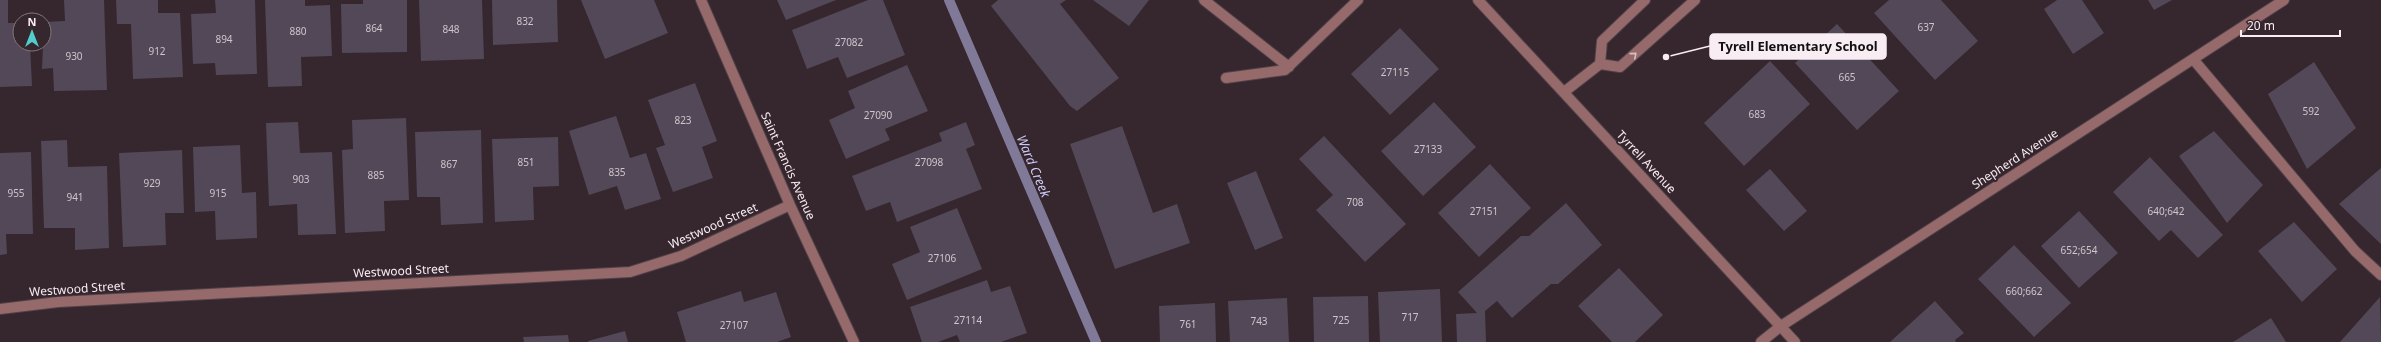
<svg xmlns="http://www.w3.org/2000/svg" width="2381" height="342" viewBox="0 0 2381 342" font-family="'Noto Sans',sans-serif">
	<rect width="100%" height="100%" fill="#36262e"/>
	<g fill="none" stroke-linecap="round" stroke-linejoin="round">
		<path stroke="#807a98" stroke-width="10" d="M949,0L1096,342"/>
	</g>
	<path fill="#534857" d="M0,0H8V23H20V44H30L32,86L0,87Z
		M64,0H104L107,90L54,91L53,68L42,69L44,22L65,21Z
		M116,0H158V13H180L183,77L133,79L131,24H117Z
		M215,0H255L257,74L216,75L215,63L193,64L191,14L216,13Z
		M265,0H305V6L330,5L332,56L301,57L302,86L268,87Z
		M363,0H407V52L342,53L341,4H363Z
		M419,0H482L484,59L421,61Z
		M492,0H557L558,42L493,45Z
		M581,0H654L668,33L605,59Z
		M777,0H836L786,20Z
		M868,0H883L905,55L847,78L838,57L807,69L792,30Z
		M998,0H1066L1060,4L1119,78L1077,111L1070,106L991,6Z
		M1093,0H1149L1129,26Z
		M1889,0H1941L1978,41L1935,80L1874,13Z
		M2057,0H2082L2104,33L2073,54L2044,9Z
		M2148,0H2172L2154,10Z
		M1837,24L1899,91L1857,130L1795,63Z
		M1400,28L1439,69L1390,115L1351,74Z
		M1770,61L1810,104L1744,166L1704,123Z
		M2314,62L2356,128L2307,169L2268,94Z
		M907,65L928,111L885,129L890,140L846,159L829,120L855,108L848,91Z
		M695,83L717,141L702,147L713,178L673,192L656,148L665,145L648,100Z
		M1434,102L1476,147L1423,196L1381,151Z
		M616,116L630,158L646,153L661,199L625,210L617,186L589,195L569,131Z
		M406,118L409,200L384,201L385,231L345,233L342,150L353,149L352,120Z
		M298,122L300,153L332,152L336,234L298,235L297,204L269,206L266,123Z
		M966,122L975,145L966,149L982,189L897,222L890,202L866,211L852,176L942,141L939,133Z
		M1122,126L1153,213L1177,204L1190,243L1115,269L1070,144Z
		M481,130L483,223L441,225L440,197H417L415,132Z
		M2214,131L2263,185L2227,223L2179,156Z
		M1324,136L1406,224L1365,262L1316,210L1333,195L1299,159Z
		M558,137L559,186L533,187L534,220L495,222L492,139Z
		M67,140L68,167L107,166L109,248L75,250V228H44L41,141Z
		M240,145L242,193L256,192L257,238L216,240L215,211L195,212L193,147Z
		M182,150L184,213H165L166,245L123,247L119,153Z
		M31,152L33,234H6L7,254L0,255V153Z
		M2150,157L2223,235L2198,258L2171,230L2159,241L2113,192Z
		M1490,164L1531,208L1479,257L1438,213Z
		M2381,168V244L2339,204Z
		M1770,169L1807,211L1784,231L1746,190Z
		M1256,171L1283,238L1255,250L1227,183Z
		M1566,203L1602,245L1558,284H1551L1512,318L1497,301L1485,311L1486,342H1457L1456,314L1477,313L1458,292L1521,236H1529Z
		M957,208L982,269L907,300L892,264L920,252L910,227Z
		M2079,211L2118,253L2079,288L2041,246Z
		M2294,222L2337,269L2302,302L2258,251Z
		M2014,245L2071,303L2034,337L1978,279Z
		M1619,268L1663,315L1635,342H1612L1578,306Z
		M987,280L991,292L1010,286L1027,333L1001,342H960L957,335L938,342H922L910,307Z
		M1440,289L1442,342H1380L1378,292Z
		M741,291L744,302L776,292L791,337L777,342H686L677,312Z
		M1368,296L1369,342H1314L1313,297Z
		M2380,297L2381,342H2340Z
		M1287,298L1289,342H1230L1228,301Z
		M1935,301L1964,333L1955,340L1956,342H1890Z
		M1215,303L1216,342H1160L1159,306Z
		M2271,318L2286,342H2233Z
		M625,331L628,342H588V341Z
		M568,335L569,342H524L523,337Z"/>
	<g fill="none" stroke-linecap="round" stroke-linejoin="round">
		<g stroke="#514249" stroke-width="12">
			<path id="minor" d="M701,0L790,205L854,342
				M1204,0L1289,67
				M1478,0L1795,342
				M2193,59L2355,251L2381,275
				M1600,64L1602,41L1645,0
				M1226,78L1285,70L1358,0
				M1564,92L1600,64L1620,67L1695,0
				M0,309L58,302L630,272L681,256L790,205
				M1761,342L1781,326L2284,0"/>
		</g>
		<use href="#minor" stroke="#966a6a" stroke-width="10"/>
	</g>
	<defs><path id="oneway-chevron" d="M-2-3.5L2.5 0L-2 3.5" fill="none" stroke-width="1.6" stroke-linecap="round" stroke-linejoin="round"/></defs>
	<use stroke="#d6bfc2" href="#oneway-chevron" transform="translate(1634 55) rotate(-41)"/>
	<g text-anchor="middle" stroke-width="4" stroke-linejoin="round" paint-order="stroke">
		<g font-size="10" fill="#cfc4cb">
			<text x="525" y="25">832</text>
			<text x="1926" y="31">637</text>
			<text x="374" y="32">864</text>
			<text x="451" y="33">848</text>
			<text x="298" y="35">880</text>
			<text x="224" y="43">894</text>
			<text x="849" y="46">27082</text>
			<text x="157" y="55">912</text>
			<text x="74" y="60">930</text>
			<text x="1395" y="76">27115</text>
			<text x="1847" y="81">665</text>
			<text x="2311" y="115">592</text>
			<text x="1757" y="118">683</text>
			<text x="878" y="119">27090</text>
			<text x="683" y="124">823</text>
			<text x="1428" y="153">27133</text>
			<text x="526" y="166">851</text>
			<text x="929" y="166">27098</text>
			<text x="449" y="168">867</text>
			<text x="617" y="176">835</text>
			<text x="376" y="179">885</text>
			<text x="301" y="183">903</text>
			<text x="152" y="187">929</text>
			<text x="16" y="197">955</text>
			<text x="218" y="197">915</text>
			<text x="75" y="201">941</text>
			<text x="1355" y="206">708</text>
			<text x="1484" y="215">27151</text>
			<text x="2166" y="215">640;642</text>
			<text x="2079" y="254">652;654</text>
			<text x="942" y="262">27106</text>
			<text x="2024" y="295">660;662</text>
			<text x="1410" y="321">717</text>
			<text x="968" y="324">27114</text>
			<text x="1341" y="324">725</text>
			<text x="1259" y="325">743</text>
			<text x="1188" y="328">761</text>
			<text x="734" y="329">27107</text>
		</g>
		<g font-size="12" fill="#f8edf2" stroke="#36262e">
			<text transform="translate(2015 159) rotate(-33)" y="4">Shepherd Avenue</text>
			<text transform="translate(1646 162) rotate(47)" y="4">Tyrrell Avenue</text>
			<text transform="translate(788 166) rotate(66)" y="4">Saint Francis Avenue</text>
			<text transform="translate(713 226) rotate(-24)" y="4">Westwood Street</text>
			<text transform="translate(401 271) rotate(-3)" y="4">Westwood Street</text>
			<text transform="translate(77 289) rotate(-4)" y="4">Westwood Street</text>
		</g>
		<g font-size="13" font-style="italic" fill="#cbcaf4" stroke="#36262e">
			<text transform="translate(1034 166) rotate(67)" y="5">Ward Creek</text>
		</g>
	</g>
	<path fill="none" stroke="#f8edf2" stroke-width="1.5" d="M1666 57L1710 46"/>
	<circle fill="#f8edf2" stroke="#36262e" stroke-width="1.5" cx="1666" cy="57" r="4"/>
	<rect fill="#f8edf2" stroke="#f8edf2" stroke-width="1.5" x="1710" y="34" width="176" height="25" rx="4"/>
	<g font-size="13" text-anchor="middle" font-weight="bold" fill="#111">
		<text x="1798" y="51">Tyrell Elementary School</text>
	</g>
	<g transform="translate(32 32)"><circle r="19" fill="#36262e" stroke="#84767c"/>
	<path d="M0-3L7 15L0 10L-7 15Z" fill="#52cdcc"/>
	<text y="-6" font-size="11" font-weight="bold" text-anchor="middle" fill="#f8edf2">N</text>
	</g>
	<path d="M2241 30v6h99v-6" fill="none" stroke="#f8edf2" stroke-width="2"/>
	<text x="2247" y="30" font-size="12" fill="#f8edf2" stroke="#36262e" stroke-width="3" paint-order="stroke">20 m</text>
</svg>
